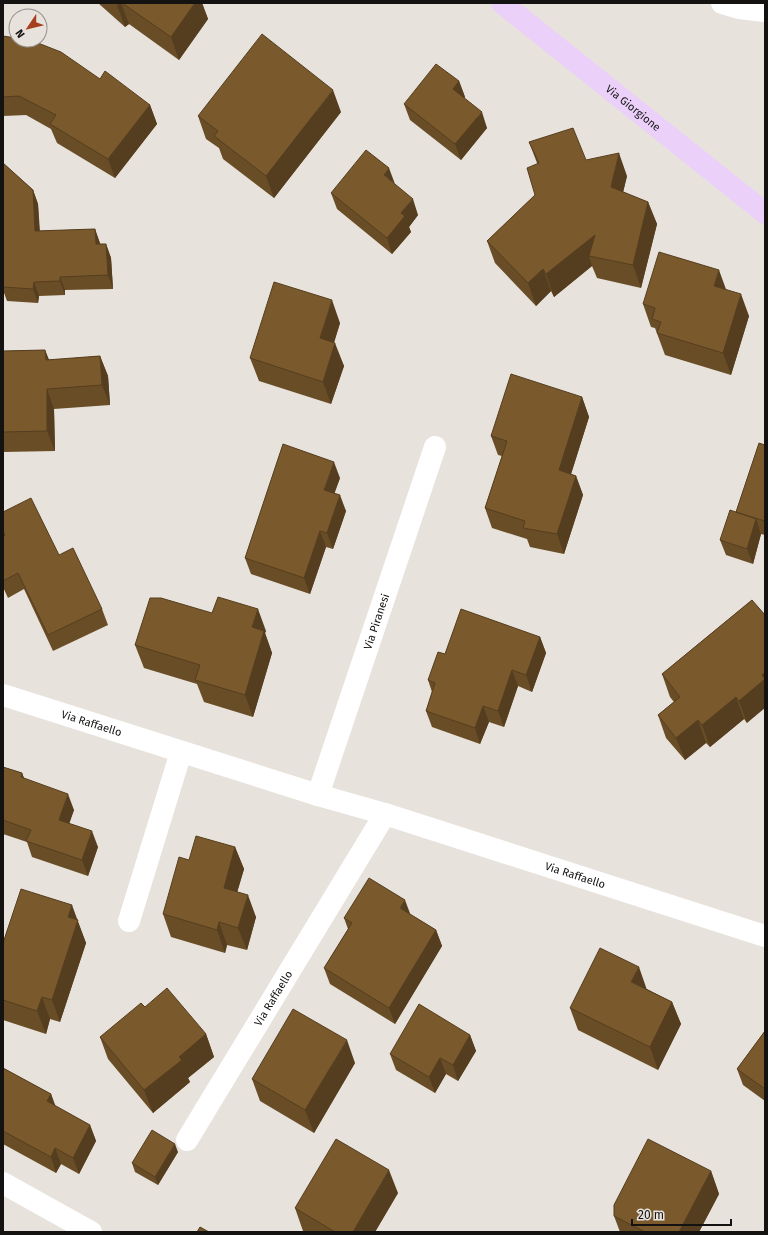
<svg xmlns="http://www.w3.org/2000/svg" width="768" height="1235" viewBox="0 0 768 1235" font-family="'Fira Sans',sans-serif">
	<rect width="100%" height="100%" fill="#e8e2dc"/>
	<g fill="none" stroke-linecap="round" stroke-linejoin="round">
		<g stroke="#fff" stroke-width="22">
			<path d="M722,3L739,8L765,11"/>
			<path id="s1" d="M3,695L318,795L385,814L765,936"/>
			<path id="s2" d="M318,795L435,447"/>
			<path d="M129,921L181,752"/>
			<path id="s3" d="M187,1140L385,814"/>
			<path d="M3,1183L91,1232"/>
		</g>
		<path stroke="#ebd0fa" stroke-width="22" id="s4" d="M502,3L765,213"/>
	</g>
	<path fill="#694d26" d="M98,3H202L208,19L179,60L129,24L125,27Z
		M3,36L100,79L150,105L157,124L115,178L57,143L51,129L26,115L3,116Z
		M459,81L465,97L464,98L487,128L461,160L410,120L404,104Z
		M341,112L274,198L223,159L219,148L206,139L198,116Z
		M529,142L586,160L627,176L623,192L648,202L657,224L641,288L597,278L592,266L554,297L551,291L536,306L495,263L487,241L535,195L537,163Z
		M3,163L33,190L38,204L40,231L95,229L100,244H106L111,258L113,289L65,290V295L39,296L38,303L7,301L3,290Z
		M395,184L418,215L409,227L411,232L392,254L337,209L331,193Z
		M726,289L749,316L731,375L665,355L655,328L651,327L643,304Z
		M340,323L334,343L344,366L331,404L259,381L250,358Z
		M45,350L49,360L100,356L108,376L110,405L54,409L55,451L3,452V351Z
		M582,397L589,417L571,474L576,476L583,495L564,554L530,547L527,539L492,528L485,508L502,456L498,455L491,436Z
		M765,445V535L761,534L753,564L726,555L720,540L737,513L736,512Z
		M340,478L334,493L346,511L333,549L326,547L310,594L251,574L245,558Z
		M3,512L59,555L102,609L108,625L53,651L24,589L8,598L3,587V536L4,535Z
		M752,600L747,723L744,719L710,747L706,743L685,760L666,738L658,715L674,702L670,697L662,674Z
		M266,631L265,633L272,653L253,717L204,702L197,684L144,668L135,645Z
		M540,637L546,653L532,692L518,686L504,727L489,722L480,744L432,727L426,711L432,692L428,680L445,654Z
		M3,767L22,773L24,778L74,810L69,823L98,847L88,876L32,857L27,842L3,834Z
		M235,847L244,869L237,892L256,917L247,950L227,945L225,953L171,937L163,914L189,860Z
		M410,914L436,930L442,946L395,1024L330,984L324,968L348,929L344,918Z
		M77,920L86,943L60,1022L50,1019L46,1034L3,1020V943Z
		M647,989L672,1002L681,1024L658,1070L578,1030L570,1008Z
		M145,1007L206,1034L214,1057L188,1078L190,1082L153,1113L108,1059L100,1037Z
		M765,1031V1101L743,1085L737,1069Z
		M470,1035L476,1051L458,1081L446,1074L435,1093L396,1070L390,1054Z
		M355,1063L314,1133L260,1101L252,1079Z
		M3,1068L51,1094L55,1106L90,1125L96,1141L79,1174L61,1164L56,1173L3,1144Z
		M178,1152L158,1185L135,1172L132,1163Z
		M711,1171L719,1194L699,1232H620L614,1216Z
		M398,1193L375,1232H304L303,1231L295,1208Z"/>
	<path fill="#553e1f" d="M119,3H121L129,24L125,27L117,5Z
		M195,3H202L208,19L179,60L171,37Z
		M459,81L465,97L459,105L453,89Z
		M333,90L341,112L274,198L266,176Z
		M150,105L157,124L115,178L108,159Z
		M482,112L487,128L461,160L455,144Z
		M619,153L627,176L619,209L611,187Z
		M389,168L395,184L384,175Z
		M33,190L38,204L40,245L35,231Z
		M413,199L418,215L409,227L411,232L392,254L387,238L401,213Z
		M648,202L657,224L641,288L633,265Z
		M95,229L100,243L101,258L96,244Z
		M595,235L589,256L592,266L554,297L546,274Z
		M106,244L111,258L113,289L108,275Z
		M543,269L551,291L536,306L528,283Z
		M719,270L727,292L714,286Z
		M60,277L65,290V295L60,281Z
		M34,282L39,296L38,303L33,289Z
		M741,294L749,316L731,375L723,353Z
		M332,300L340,323L328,361L320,338Z
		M335,343L344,366L331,404L323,382Z
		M45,350L53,370L46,360Z
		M100,356L108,376L110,405L102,385Z
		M47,389L54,409L55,451L47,431Z
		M582,397L589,417L566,490L559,470Z
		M334,462L340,478L330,506L324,490Z
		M576,476L583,495L564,554L557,534Z
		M340,495L346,511L333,549L327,533Z
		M756,519L761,534L753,564L747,549Z
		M320,531L326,547L310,594L304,578Z
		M258,609L266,631L265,633L272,653L253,717L245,695L252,627Z
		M540,637L546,653L532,692L526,675Z
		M512,670L518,686L504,727L498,711Z
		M765,672V708L747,723L739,701L762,675Z
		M736,697L744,719L710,747L702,725Z
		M483,706L489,722L480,744L475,728Z
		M698,720L706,743L685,760L676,738Z
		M22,773L28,789L21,777Z
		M68,794L74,810L65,836L59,820Z
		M92,831L98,847L88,876L82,860Z
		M235,847L244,869L232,910L224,888Z
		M248,895L256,917L247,950L238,928Z
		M405,900L411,916L400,908Z
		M72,905L86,943L60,1022L52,1000L68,917Z
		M219,922L227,945L225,953L217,930Z
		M436,930L442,946L395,1024L389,1008Z
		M639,967L647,990L631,982Z
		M42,997L50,1019L46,1034L37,1011Z
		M672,1002L681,1024L658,1070L650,1047Z
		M206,1034L214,1057L188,1078L190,1082L153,1113L144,1090L179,1057Z
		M470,1035L476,1051L458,1081L453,1065Z
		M347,1040L355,1063L314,1133L305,1110Z
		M440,1058L446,1074L435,1093L429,1077Z
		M51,1094L57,1110L47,1101Z
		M90,1125L96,1141L79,1174L73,1158Z
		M175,1144L178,1152L158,1185L155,1177Z
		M55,1148L61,1164L56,1173L51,1157Z
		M389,1170L398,1193L375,1232H353Z
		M711,1171L719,1194L699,1232H679Z"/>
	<path fill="#7a592c" stroke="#553e1f" d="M122,3H195L171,37Z
		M262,34L333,90L266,176L214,136L218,131L198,116Z
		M3,36L16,38V40H24L38,43L61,52L100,79L105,71L150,105L108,159L50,124L56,115L19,96L3,97Z
		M436,64L459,81L453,89L482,112L455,144L404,104Z
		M573,128L586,160L619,153L611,187L648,202L633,265L589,256L595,235L546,274L543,269L528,283L487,241L535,195L527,168L539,163L529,142Z
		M366,150L389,168L384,175L413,199L401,213L405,216L387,238L331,193Z
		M3,163L33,190L35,231L95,229L96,244H106L108,275L60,277V281L34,282L33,289L3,287Z
		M659,252L719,270L714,286L741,294L723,353L657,333L661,322L652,319L655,308L643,304Z
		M274,282L332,300L320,338L335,343L323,382L250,358Z
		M45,350L46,360L100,356L102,385L47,389V431L3,432V351Z
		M511,374L582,397L559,470L576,476L557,534L523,528L525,521L485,508L507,441L491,436Z
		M759,443L765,445V521L736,512Z
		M283,444L334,462L324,490L340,495L327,533L320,531L304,578L245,558Z
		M31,498L59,555L73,548L102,609L48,635L18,573L3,581V536L5,535L3,531V512Z
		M730,510L756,519L747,549L720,540Z
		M218,597L258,609L252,627L264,631L245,695L195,680L200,665L135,645L150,598H161L212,613Z
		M752,600L765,615V672L762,675L765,679L739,701L736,697L702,725L698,720L676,738L658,715L680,697L662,674Z
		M461,609L540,637L526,675L512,670L498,711L483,706L475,728L426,711L435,683L428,680L438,652L445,654Z
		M3,767L22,773L21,777L68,794L59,820L92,831L82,860L26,841L31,830L3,820Z
		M196,836L235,847L224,888L248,895L238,928L219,922L217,930L163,914L179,857L189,860Z
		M369,878L405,900L400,908L436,930L389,1008L324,968L352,923L344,918Z
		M21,889L72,905L68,917L78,920L52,1000L42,997L37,1011L3,1000V943Z
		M600,948L639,967L631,982L672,1002L650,1047L570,1008Z
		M167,988L206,1034L179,1057L182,1060L144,1090L100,1037L141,1003L145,1007Z
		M419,1004L470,1035L453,1065L440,1058L429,1077L390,1054Z
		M293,1009L347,1040L305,1110L252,1079Z
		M765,1031V1089L737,1069Z
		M3,1068L51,1094L47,1101L90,1125L73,1158L55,1148L51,1157L3,1131Z
		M152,1130L175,1144L155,1177L132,1163Z
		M336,1139L389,1170L353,1232H335L295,1208Z
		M648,1139L711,1171L679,1232H645L614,1216V1205Z
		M200,1227L209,1232H197Z"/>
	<g text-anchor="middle" stroke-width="4" stroke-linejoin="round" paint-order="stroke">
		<g font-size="11" fill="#151311" stroke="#e8e2dc">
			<text dy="4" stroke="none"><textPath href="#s4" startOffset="168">Via Giorgione</textPath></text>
			<text dy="4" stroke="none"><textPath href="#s2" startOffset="183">Via Piranesi</textPath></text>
			<text dy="4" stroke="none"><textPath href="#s1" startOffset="93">Via Raffaello</textPath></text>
			<text dy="4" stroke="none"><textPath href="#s1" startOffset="600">Via Raffaello</textPath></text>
			<text dy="4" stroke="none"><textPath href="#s3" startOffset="166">Via Raffaello</textPath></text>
		</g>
	</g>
	<rect width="768" height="1235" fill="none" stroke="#151311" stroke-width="8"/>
	<g transform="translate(28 28) rotate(235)"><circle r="19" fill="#e8e2dc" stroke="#948f8b"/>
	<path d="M0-3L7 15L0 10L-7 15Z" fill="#a63f1c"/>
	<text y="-6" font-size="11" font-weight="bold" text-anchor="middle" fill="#151311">N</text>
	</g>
	<path d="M632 1219v6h99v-6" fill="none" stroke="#151311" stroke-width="2"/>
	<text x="638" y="1219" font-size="12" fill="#151311" stroke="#e8e2dc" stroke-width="3" paint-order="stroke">20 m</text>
</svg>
